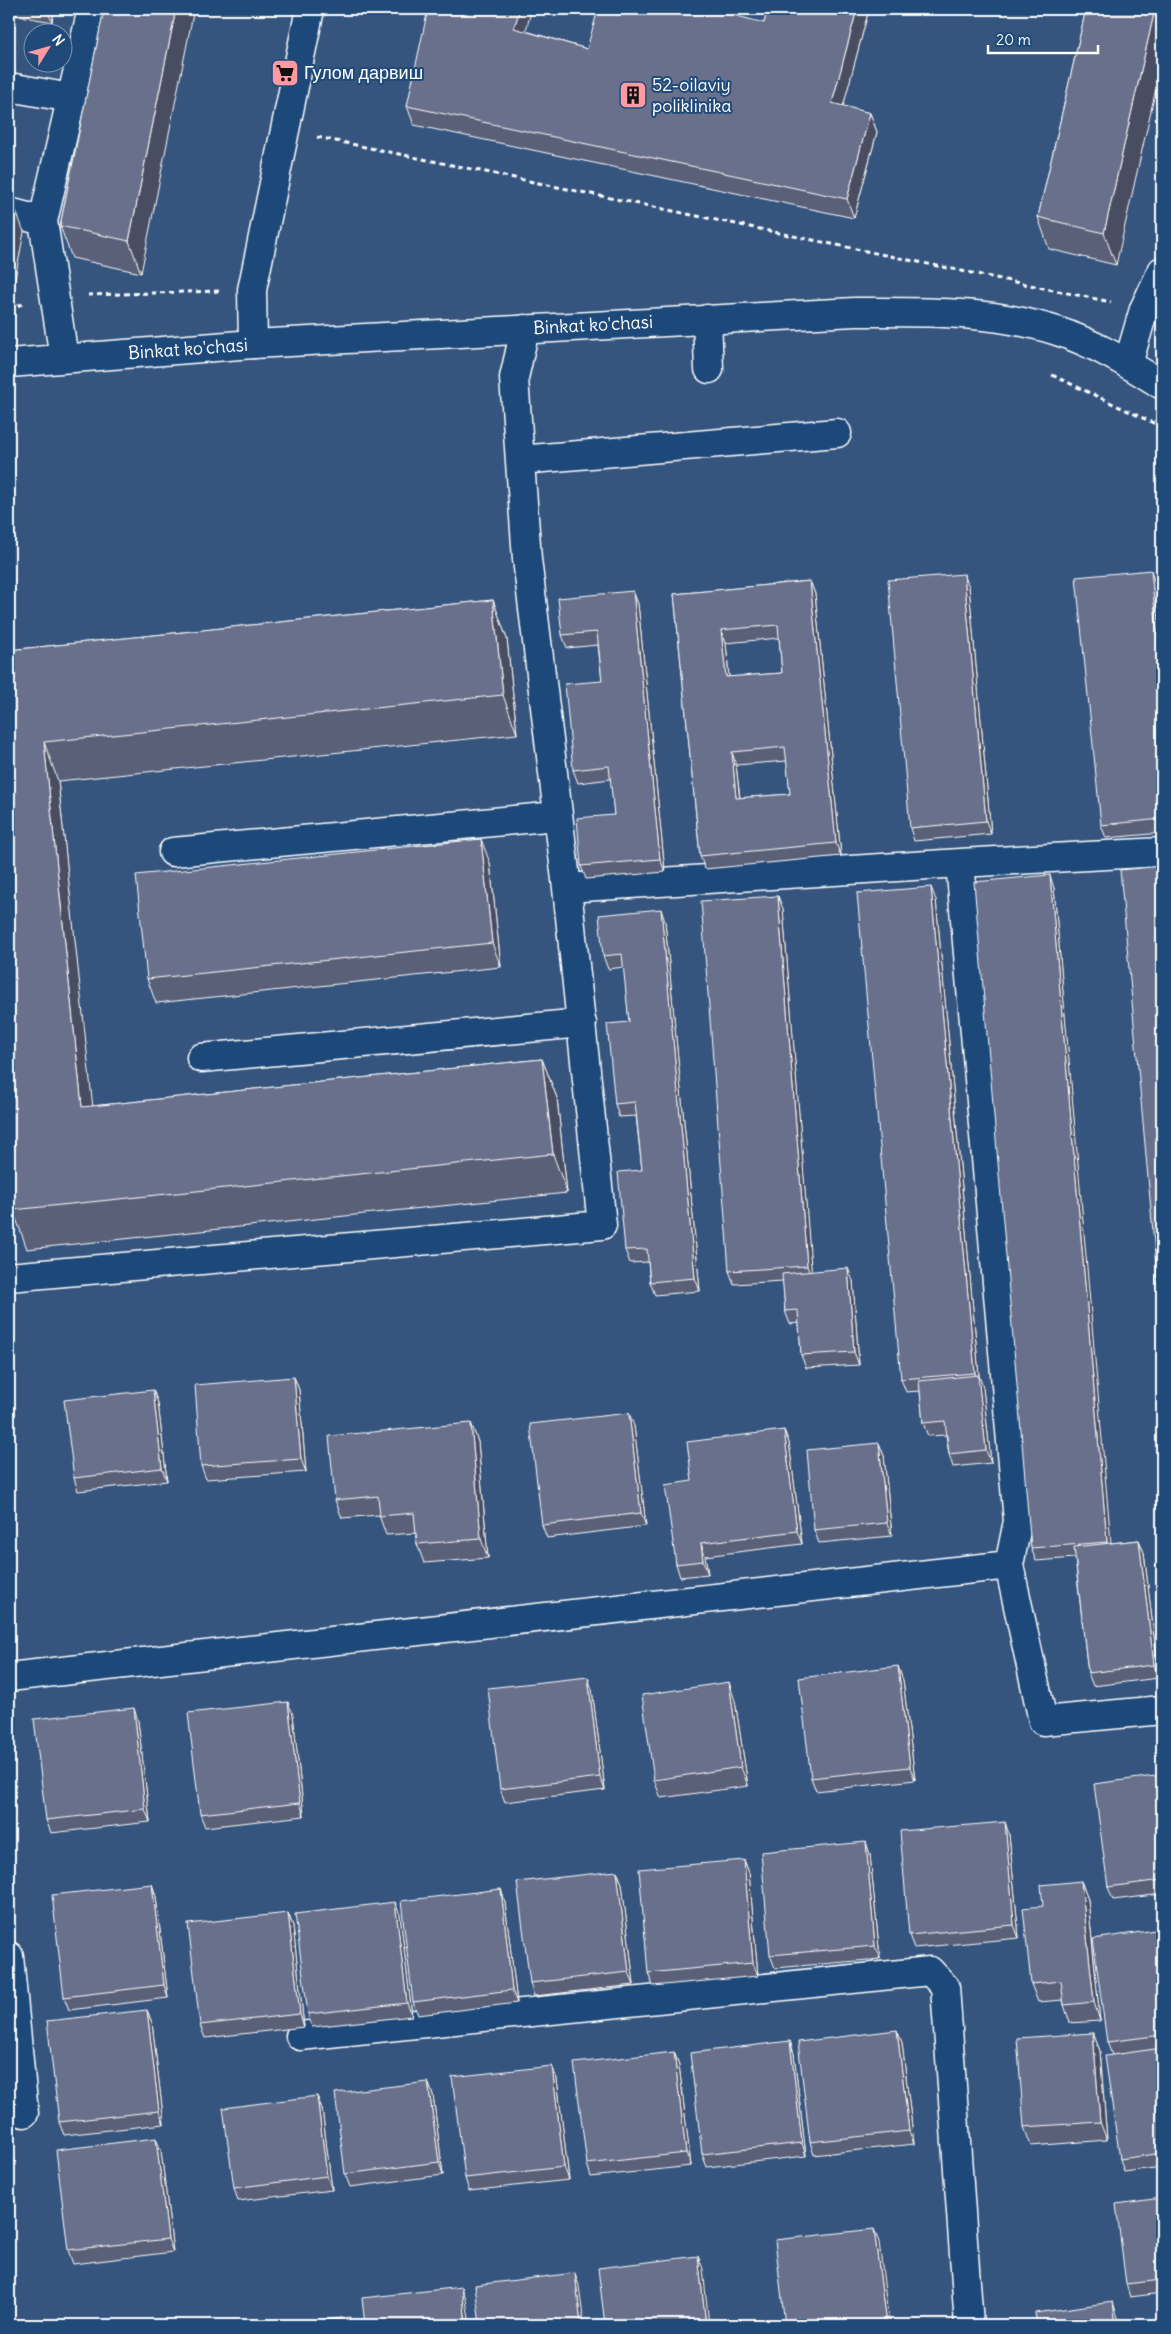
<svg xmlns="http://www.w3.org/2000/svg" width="1171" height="2334" viewBox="0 0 1171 2334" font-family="Delius,sans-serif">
	<rect width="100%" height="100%" fill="#35557f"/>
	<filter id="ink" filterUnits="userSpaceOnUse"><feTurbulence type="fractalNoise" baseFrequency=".02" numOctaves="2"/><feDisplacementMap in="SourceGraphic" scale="10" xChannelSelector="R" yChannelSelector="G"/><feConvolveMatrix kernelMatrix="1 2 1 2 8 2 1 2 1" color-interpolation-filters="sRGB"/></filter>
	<g filter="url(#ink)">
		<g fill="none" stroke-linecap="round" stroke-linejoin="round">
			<g stroke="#fff" stroke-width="31">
				<path id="minor" d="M9,87L71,98
					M9,212L43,221L92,9
					M43,221L64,358
					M707,319L709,369
					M525,329L514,378L527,559L567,888
					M253,344L252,290L310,9
					M1128,364L1144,309L1162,271
					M520,460L837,433
					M173,852L557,816
					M960,863L1018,1521L1009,1565
					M201,1058L582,1023
					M9,1277L602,1225L567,888L960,863L1162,852
					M9,1677L1009,1565L1043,1721L1162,1710
					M9,1956L24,2113
					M300,2036L930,1971L945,1987L969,2325"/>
			</g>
			<g stroke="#fff" stroke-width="31">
				<path id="major" d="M9,363L253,344L855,312C923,312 992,310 1057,331C1094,343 1129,364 1162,385"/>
			</g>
			<path stroke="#fff" stroke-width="3" stroke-dasharray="5 4" stroke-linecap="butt" d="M317,137L1111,302
				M88,295L219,291
				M9,308L23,304
				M1052,375L1162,427"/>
			<use href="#minor" stroke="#1f4a7a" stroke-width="28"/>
			<use href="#major" stroke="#1f4a7a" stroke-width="28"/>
		</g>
		<path fill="#5a6078" stroke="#fff" fill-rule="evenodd" d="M9,9H54L52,22L9,14Z
			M104,9L141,273L72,258L60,226Z
			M768,9H869L843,106L870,113L877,132L854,218L414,125L407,106L526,31L587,49L764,23Z
			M1086,9L1116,265L1049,249L1038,217Z
			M810,581L815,594L841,856L705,869L700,856L674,594ZM779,638L782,673L729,677L726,643ZM787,761L790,794L740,798L736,765Z
			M1155,583L1162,650V833L1106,838L1101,825Z
			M969,587L991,834L914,841L910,828Z
			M633,591L638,604L665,872L586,879L581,866L614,815L611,779L578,783L573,770L602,681L598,645L567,648L562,635Z
			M493,600L507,639L517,734L58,781L92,1106L542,1059L557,1098L567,1193L27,1249L13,1210L9,650Z
			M490,863L501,967L156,1003L147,979Z
			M1054,888L1110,1543L1139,1540L1144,1553L1159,1678L1093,1686L1088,1673L1075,1558L1036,1561L1031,1548Z
			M936,900L979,1376L983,1388L991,1463L953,1467L949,1454L946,1435L928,1436L923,1423L920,1391L906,1392L901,1379Z
			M783,909L811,1271L853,1281L859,1365L806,1368L801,1355L799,1323L790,1324L785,1311L783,1281L734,1284L729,1271Z
			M665,922L700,1291L655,1295L650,1282L648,1262L630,1263L625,1250L642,1170L636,1116L619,1117L615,1104L629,1022L624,967L608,969L603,956Z
			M294,1377L299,1390L306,1472L206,1479L201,1466Z
			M153,1390L158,1403L167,1481L78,1491L74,1478Z
			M471,1423L478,1442L488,1558L424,1563L417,1544L416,1533L386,1535L379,1515L342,1518L335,1500Z
			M634,1426L646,1526L547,1538L542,1525Z
			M784,1430L789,1443L802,1544L705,1556L708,1574L680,1577L676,1564L692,1481Z
			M879,1443L884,1456L892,1536L819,1543L814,1530Z
			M903,1680L915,1780L816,1791L811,1778Z
			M592,1690L605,1790L505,1802L500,1789Z
			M735,1701L748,1786L661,1798L654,1780Z
			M293,1715L304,1816L205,1827L200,1814Z
			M138,1721L150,1822L51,1833L46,1820Z
			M1162,1775V1894L1113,1900L1108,1887Z
			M1005,1822L1009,1835L1019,1938L914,1948L909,1935Z
			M866,1842L870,1855L880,1959L775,1968L770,1955Z
			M744,1860L749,1873L758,1976L653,1986L648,1973Z
			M617,1871L622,1884L634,1985L534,1996L530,1983Z
			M1081,1881L1088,1900L1100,2021L1070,2023L1064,2005L1063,2000L1038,2002L1031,1984L1043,1906Z
			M152,1884L156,1897L168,1998L69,2010L64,1997Z
			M501,1889L505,1903L517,2003L418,2015L413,2002Z
			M288,1913L293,1926L304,2027L205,2038L200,2025Z
			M400,1915L412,2016L312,2027L308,2014Z
			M1162,1929V2167L1124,2172L1120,2159L1112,2055L1107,2042Z
			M147,2010L152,2023L164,2124L64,2135L59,2122Z
			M897,2030L902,2043L914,2144L814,2155L810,2142Z
			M1093,2033L1100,2051L1107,2140L1031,2146L1024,2127Z
			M790,2041L794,2054L806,2156L707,2167L702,2154Z
			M674,2052L679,2065L691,2166L591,2177L587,2164Z
			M552,2066L557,2079L569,2180L469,2191L465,2178Z
			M428,2082L433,2095L443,2175L350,2187L345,2174Z
			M317,2096L322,2109L332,2190L238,2201L234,2188Z
			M161,2151L173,2252L73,2264L68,2250Z
			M1162,2198V2293L1130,2297L1126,2284Z"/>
		<path fill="#4a4e62" stroke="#fff" d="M47,9H54L52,22Z
			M176,9H194L141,273L129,241Z
			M520,9H532L521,47L514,28Z
			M857,9H869L839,122L832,103Z
			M1155,9H1162V62L1116,265L1104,233Z
			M870,113L877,132L854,218L847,199Z
			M12,200L24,232L11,300L9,295V218Z
			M1151,570L1155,583L1162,650V683Z
			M964,574L969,587L991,834L986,821Z
			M810,581L815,594L841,856L836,843Z
			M633,591L638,604L665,872L660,859Z
			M493,600L507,639L517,734L503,695Z
			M721,630L726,643L730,690L726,677Z
			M44,742L58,781L97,1146L82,1107Z
			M732,752L736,765L741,811L736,798Z
			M481,839L490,863L501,967L492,943Z
			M1050,875L1054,888L1112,1555L1107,1542Z
			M931,887L936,900L979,1376L983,1388L991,1463L986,1450L979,1386L975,1373Z
			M778,896L783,909L812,1279L807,1266Z
			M661,909L665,922L700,1291L695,1278Z
			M542,1059L557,1098L567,1193L553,1154Z
			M848,1268L853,1281L859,1365L854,1352Z
			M294,1377L299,1390L306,1472L301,1459Z
			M153,1390L158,1403L167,1481L162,1468Z
			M629,1413L634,1426L646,1526L641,1513Z
			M471,1423L478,1442L488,1558L481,1539Z
			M784,1430L789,1443L802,1544L797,1531Z
			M879,1443L884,1456L892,1536L887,1523Z
			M1139,1540L1144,1553L1159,1678L1154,1665Z
			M701,1543L705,1556L708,1574L703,1561Z
			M898,1666L903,1680L915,1780L910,1767Z
			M588,1677L592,1690L605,1790L600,1777Z
			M729,1682L735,1701L748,1786L741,1767Z
			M288,1702L293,1715L304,1816L300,1803Z
			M134,1708L138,1721L150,1822L145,1809Z
			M1005,1822L1009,1835L1019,1938L1014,1925Z
			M866,1842L870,1855L880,1959L875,1946Z
			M744,1860L749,1873L758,1976L753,1963Z
			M617,1871L622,1884L634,1985L629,1972Z
			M1081,1881L1088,1900L1100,2021L1094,2002Z
			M152,1884L156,1897L168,1998L164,1985Z
			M501,1889L505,1903L517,2003L512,1990Z
			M395,1902L400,1915L412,2016L407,2003Z
			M288,1913L293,1926L304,2027L300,2014Z
			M147,2010L152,2023L164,2124L159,2111Z
			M897,2030L902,2043L914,2144L909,2131Z
			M1093,2033L1100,2051L1107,2140L1100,2122Z
			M790,2041L794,2054L806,2156L802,2143Z
			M674,2052L679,2065L691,2166L686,2153Z
			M552,2066L557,2079L569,2180L564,2167Z
			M428,2082L433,2095L443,2175L439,2162Z
			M317,2096L322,2109L332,2190L327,2176Z
			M156,2138L161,2151L173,2252L168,2239Z
			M874,2229L879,2242L889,2325H886Z
			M698,2256L703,2269L709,2325H706Z
			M575,2273L579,2286L584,2325H581Z
			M462,2287L466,2300L470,2325H466Z
			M1113,2302L1119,2321L1120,2325H1116Z"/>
		<path fill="#69708c" stroke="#fff" fill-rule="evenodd" d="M104,9H176L129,241L60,226Z
			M428,9H520L514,28L587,49L598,9H710L764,23L768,9H857L832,103L870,113L847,199L407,106Z
			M1086,9H1155L1104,233L1038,217Z
			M9,200H12L9,218Z
			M1151,570L1162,683V819L1101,825L1076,577Z
			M964,574L986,821L910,828L888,580Z
			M810,581L836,843L700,856L674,594ZM778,625L782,673L726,677L721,630ZM785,747L790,794L736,798L732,752Z
			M633,591L660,859L581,866L577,818L614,815L609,766L573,770L565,684L602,681L597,632L562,635L558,598Z
			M493,600L503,695L44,742L82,1107L542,1059L553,1154L13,1210L9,1174V650Z
			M481,839L492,943L147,979L136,875Z
			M1162,866V1331L1120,870Z
			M1050,875L1107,1542L1031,1548L974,882Z
			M931,887L975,1373L901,1379L857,893Z
			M778,896L807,1266L729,1271L701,901Z
			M661,909L695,1278L650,1282L647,1249L625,1250L618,1172L642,1170L635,1102L615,1104L607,1024L629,1022L622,954L603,956L599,915Z
			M848,1268L854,1352L801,1355L798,1310L785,1311L782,1274Z
			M978,1375L986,1450L949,1454L945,1421L923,1423L919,1381Z
			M294,1377L301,1459L201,1466L195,1385Z
			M153,1390L162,1468L74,1478L64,1400Z
			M629,1413L641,1513L542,1525L530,1424Z
			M471,1423L481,1539L417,1544L414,1513L380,1516L378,1496L335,1500L329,1436Z
			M784,1430L797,1531L701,1543L703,1561L676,1564L665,1485L692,1481L687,1442Z
			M879,1443L887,1523L814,1530L807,1450Z
			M1139,1540L1154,1665L1088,1673L1074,1547Z
			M898,1666L910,1767L811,1778L799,1678Z
			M588,1677L600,1777L500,1789L488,1688Z
			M729,1682L741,1767L654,1780L642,1695Z
			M288,1702L300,1803L200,1814L188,1713Z
			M134,1708L145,1809L46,1820L34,1719Z
			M1162,1775V1880L1108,1887L1094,1784Z
			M1005,1822L1014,1925L909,1935L900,1831Z
			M866,1842L875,1946L770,1955L761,1852Z
			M744,1860L753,1963L648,1973L639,1869Z
			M617,1871L629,1972L530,1983L517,1882Z
			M1081,1881L1094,2002L1064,2005L1061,1981L1031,1984L1023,1908L1043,1906L1041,1885Z
			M152,1884L164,1985L64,1997L52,1895Z
			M501,1889L512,1990L413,2002L401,1901Z
			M395,1902L407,2003L308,2014L295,1914Z
			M288,1913L300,2014L200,2025L188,1924Z
			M1162,1929V2035L1107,2042L1093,1939Z
			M147,2010L159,2111L59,2122L47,2021Z
			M897,2030L909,2131L810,2142L798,2042Z
			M1093,2033L1100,2122L1024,2127L1017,2038Z
			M790,2041L802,2143L702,2154L690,2053Z
			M1162,2048V2153L1120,2159L1105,2056Z
			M674,2052L686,2153L587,2164L574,2063Z
			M552,2066L564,2167L465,2178L452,2077Z
			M428,2082L439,2162L345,2174L335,2093Z
			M317,2096L327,2176L234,2188L223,2108Z
			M156,2138L168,2239L68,2250L56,2150Z
			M1162,2198V2280L1126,2284L1116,2204Z
			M874,2229L886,2325H785L775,2240Z
			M698,2256L706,2325H605L598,2268Z
			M575,2273L581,2325H480L475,2285Z
			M462,2287L466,2325H365L362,2298Z
			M1113,2302L1116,2325H1037L1035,2313Z
			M350,2317L351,2325H282Z"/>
	</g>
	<defs>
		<g id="supermarket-square" transform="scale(1.4375)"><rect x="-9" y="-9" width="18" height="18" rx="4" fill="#ff9aa2" stroke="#1f4a7a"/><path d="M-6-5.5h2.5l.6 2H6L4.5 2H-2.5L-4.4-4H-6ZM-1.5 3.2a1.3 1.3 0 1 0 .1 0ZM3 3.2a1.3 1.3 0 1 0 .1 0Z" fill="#111"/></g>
		<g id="building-square" transform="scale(1.4375)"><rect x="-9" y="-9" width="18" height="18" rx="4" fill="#ff9aa2" stroke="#1f4a7a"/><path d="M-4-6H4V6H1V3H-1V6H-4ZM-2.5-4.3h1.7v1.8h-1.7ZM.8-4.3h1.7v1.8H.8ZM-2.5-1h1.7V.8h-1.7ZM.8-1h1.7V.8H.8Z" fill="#111"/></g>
	</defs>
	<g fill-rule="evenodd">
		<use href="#supermarket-square" x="285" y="73"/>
		<use href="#building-square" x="633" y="95"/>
	</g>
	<g text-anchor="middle" stroke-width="4" stroke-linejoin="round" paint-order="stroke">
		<g font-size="18" fill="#fff" stroke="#1f4a7a" text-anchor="start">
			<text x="304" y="79">Гулом дарвиш</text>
			<text x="652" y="91">52-oilaviy<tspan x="652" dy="21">poliklinika</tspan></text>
		</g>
		<g font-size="18" fill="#fff" stroke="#1f4a7a">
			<text transform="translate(593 325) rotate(-3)" y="6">Binkat ko'chasi</text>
			<text transform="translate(188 349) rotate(-4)" y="6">Binkat ko'chasi</text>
		</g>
	</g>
	<rect width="1171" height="2334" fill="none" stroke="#1f4a7a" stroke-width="30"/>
	<rect x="15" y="15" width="1141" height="2304" fill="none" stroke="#fff" stroke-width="2" filter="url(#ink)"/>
	<g transform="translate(48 48) rotate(53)"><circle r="24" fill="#1f4a7a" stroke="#7992af"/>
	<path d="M0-4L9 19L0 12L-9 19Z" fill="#ff9aa2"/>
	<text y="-8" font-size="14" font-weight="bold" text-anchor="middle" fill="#ffffff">N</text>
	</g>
	<path d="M988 45v8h110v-8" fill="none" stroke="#ffffff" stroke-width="2.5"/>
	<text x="996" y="45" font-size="15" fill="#ffffff" stroke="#1f4a7a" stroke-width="4" paint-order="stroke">20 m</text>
</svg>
